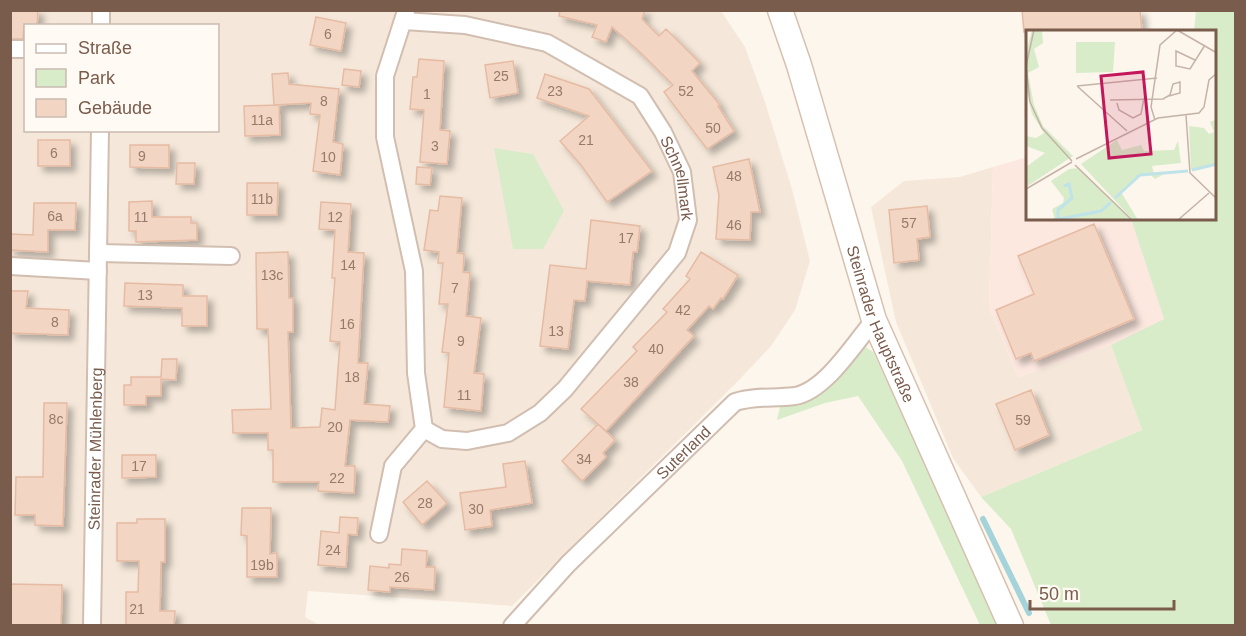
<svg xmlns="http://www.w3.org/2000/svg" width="1246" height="636" viewBox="0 0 1246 636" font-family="Arial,sans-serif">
	<defs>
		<filter id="shadow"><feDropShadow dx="5.5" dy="5.5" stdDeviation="3" flood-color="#0004"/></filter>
	</defs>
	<rect width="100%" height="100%" fill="#fdf6ec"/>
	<path fill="#f5e8da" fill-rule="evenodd" d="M10,11H721L745,47L765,102L792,189L810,261L795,310L771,346L739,380L512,606L308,591L305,617L319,625H11ZM26,26H218V130H26Z
		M993,167L989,307L1018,377L1111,345L1142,430L981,497L953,458L896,322L871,207L904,181L960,177Z"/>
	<path fill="#fde8e0" d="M1027,157V219H1131L1164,319L1111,345L1018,377L989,307L993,167Z"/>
	<path fill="#d8ecc9" d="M1196,10L1235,11V625H1051L1011,529L981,497L1142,430L1111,345L1164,319L1131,219H1214V32L1194,31Z
		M494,148L533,154L564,211L543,249H513Z
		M861,344L873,352L1003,625H980L902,461L858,396L825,403L777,420L780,407L806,399Z"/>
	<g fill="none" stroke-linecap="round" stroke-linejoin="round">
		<path stroke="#a5d3da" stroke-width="6" d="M983,519L1029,613"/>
	</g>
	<path fill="#f3d5c3" stroke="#e6bba3" stroke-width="1.5" filter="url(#shadow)" d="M10,10H38L37,26H24L23,39H10Z
		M560,10H645L642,19L659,36L666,29L700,63L692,71L720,105L718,106L734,131L707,149L664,92L673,85L642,54L612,27L606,42L592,37L597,25L559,16Z
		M1022,10H1140L1142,32H1024Z
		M316,17L346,23L341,51L310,45Z
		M419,59L444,61L440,130L450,131L447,164L420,162L424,110L410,109L413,77H417Z
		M513,61L518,93L490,98L485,65Z
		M344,69L361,71L359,87L342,85Z
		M288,73L289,84L339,89L333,142L343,144L340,175L313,171L320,115L310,114L311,103L274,105L272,74Z
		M545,74L589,89L652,171L607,202L581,165L560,141L589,116L537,98Z
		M279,105L280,135L245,136L244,106Z
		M38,140H70V166H38Z
		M130,145H169V168L130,167Z
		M749,159L760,212H751L750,240L716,239L719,195L713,167Z
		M177,163H195L194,184H176Z
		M417,167L432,168L430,185L416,184Z
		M247,183H278L277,215H247Z
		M440,196L462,198L457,253L464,254L463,272L470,273L466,316L481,318L474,373L484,374L481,411L444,407L449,353L442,352L448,304H439L443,263H438L439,252L424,250L430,210L438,211Z
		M152,201V217H191V223H197V240L136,242V231H129V202Z
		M321,202L351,204L348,252L364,253L358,363H368L364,404L390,406L388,422L350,420L345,466H355L354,493L318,491L319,482H273V450H268V433H233L232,410L271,409L268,329H257L256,253L288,252L289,298H293V332H288L291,428L320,427L322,408L335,410L340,342L330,341L335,278H332L335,230L319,229Z
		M34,203H76L75,230H48V252L10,250V234L33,235Z
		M927,206L930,237L917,239L919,260L894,263L889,210Z
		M591,220L640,226L637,252H633L630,285L587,281L585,301L574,300L568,349L540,346L550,265L586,269Z
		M1094,224L1134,319L1034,361L1031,353L1016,359L996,310L1034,294L1018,256Z
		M701,252L738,275L723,299L721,298L713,309L709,306L687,330L694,336L606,431L581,409L637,351L633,347L667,312L663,309L690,279L686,276Z
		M125,283L183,285V296H207V326H182V308L124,306Z
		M10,291H28L26,308L69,310L68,335L10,333Z
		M162,359H177L176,380L161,379V396H146V405H124V385H131V377H161Z
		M1031,390L1049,435L1015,450L996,404Z
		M44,403H67L63,526L35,525V515H15L16,477H43Z
		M598,424L615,440L603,453L606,457L582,481L562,461Z
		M122,455H156V477L122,478Z
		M525,461L532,503L490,510L492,526L465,530L460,493L506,487L503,464Z
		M427,481L447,503L422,525L403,502Z
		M242,508H271L270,554L277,553V577H247V536L241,535Z
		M340,517L358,518L357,535L348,534L346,567L318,565L321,531L339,533Z
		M137,519H165V562H161L160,611H175L174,626H126V592H138L139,561H117V523H137Z
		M402,549L427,551L426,567H435L434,590L390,587V592L368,590L370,566L389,568V564L401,565Z
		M10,584L62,585L61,626H10Z"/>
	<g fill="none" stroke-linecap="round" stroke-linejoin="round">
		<g stroke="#d1beb0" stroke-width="20">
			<g id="minor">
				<path d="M101,10V26"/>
				<path id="s1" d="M404,21L465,25L547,43L640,96L663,132L682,172L688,220L677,253L565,389L540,413L508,433L467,441L442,439L424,429"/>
				<path d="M10,49H26"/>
				<path d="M99,253L231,256"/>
				<path d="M10,266L98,271"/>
				<path d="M379,534L393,466L424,429L416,373L414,271L385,137V76L406,11"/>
				<path id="s2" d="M92,626L100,130"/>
				<path id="s3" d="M512,626L568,564L735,402C757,395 774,399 795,396C825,391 855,343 874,320"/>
			</g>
		</g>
		<g stroke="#d6c0b0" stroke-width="27">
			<g id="secondary">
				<path id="s4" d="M780,10L799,65L874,320L1011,626"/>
			</g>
		</g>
		<use href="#minor" stroke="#fff" stroke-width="16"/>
		<use href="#secondary" stroke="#fff" stroke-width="24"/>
	</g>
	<g text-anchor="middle" stroke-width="5" stroke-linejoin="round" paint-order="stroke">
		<g font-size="14" fill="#987a6a">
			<text x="328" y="39">6</text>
			<text x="501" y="81">25</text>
			<text x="555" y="96">23</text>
			<text x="686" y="96">52</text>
			<text x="427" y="99">1</text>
			<text x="324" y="106">8</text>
			<text x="262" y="125">11a</text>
			<text x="713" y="133">50</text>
			<text x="586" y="145">21</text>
			<text x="435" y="151">3</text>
			<text x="54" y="158">6</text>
			<text x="142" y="161">9</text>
			<text x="328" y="162">10</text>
			<text x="734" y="181">48</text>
			<text x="262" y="204">11b</text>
			<text x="55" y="221">6a</text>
			<text x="141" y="222">11</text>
			<text x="335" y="222">12</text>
			<text x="909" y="228">57</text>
			<text x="734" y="230">46</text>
			<text x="626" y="243">17</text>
			<text x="348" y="270">14</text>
			<text x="272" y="280">13c</text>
			<text x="455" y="293">7</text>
			<text x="145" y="300">13</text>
			<text x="683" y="315">42</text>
			<text x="55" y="327">8</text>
			<text x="347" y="329">16</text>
			<text x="556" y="336">13</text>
			<text x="461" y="346">9</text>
			<text x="656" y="354">40</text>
			<text x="352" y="382">18</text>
			<text x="631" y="387">38</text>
			<text x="464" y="400">11</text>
			<text x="56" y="424">8c</text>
			<text x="1023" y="425">59</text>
			<text x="335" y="432">20</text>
			<text x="584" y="464">34</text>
			<text x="139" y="471">17</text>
			<text x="337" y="483">22</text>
			<text x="425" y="508">28</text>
			<text x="476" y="514">30</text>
			<text x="333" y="555">24</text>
			<text x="262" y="570">19b</text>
			<text x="402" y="582">26</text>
			<text x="137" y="614">21</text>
		</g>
		<g font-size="16" fill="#7a5c4d" stroke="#fffaf3">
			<text dy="6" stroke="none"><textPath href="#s1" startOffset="344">Schnellmark</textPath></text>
			<text dy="6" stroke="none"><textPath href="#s4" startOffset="330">Steinrader Hauptstraße</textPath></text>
			<text dy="6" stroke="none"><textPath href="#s2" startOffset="177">Steinrader Mühlenberg</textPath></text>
			<text dy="6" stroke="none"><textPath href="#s3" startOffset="244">Suterland</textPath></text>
		</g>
	</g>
	<g transform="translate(1026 30)">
		<rect width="190" height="190" fill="#fdf6ec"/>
		<path d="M6,0H16L17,13L8,19L13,37L2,43L8,75L17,96L47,126L0,157V137L19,123L0,116V106L10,108L18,103L6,84L0,57V22ZM50,12H89L87,42L50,43ZM189,90L190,134L165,140L163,96L178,98L183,104L188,102L184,92ZM91,110L96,120L115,115L118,121L148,120L152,111L155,133L126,136L128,144H138L129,149L124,144L114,145L95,162L112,190H107L55,134ZM52,138L106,190H29L26,179L37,173L38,168L25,151L43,139Z" fill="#d8ecc9"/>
		<path fill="none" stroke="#bfe3e8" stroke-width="3" d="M166,140L191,134M89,168L114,145L162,141M32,188V180L46,168L43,154L38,156M28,190L75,181L85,172"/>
		<path fill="none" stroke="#c5b3a7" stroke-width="1.5" d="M8,0L0,36L4,72L16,98L46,131M151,0L191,23M169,30L150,21V36L164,39L179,15M51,56L131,48M51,56L101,101M84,70L137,69L144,65L147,54L154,52V63L143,66M91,73L93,80L107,88L115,84L118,68M160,85L164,143L191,169M129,90L125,77L134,15L151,0M50,129L132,88L173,83L178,77L183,50L191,43M49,135L106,190M0,159L46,132M152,190L183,163"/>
		<path fill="#c2185b" fill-opacity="0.15" stroke="#c2185b" stroke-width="3" d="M117,42L125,124L83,128L75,46Z"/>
		<rect width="190" height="190" fill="none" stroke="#7a5c4d" stroke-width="3"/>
	</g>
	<rect width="1246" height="636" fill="none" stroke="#7a5c4d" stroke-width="24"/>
	<rect x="24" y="24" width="195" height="108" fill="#fffaf3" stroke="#cabbb1" stroke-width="1.5"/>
	<rect x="36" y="44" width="30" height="9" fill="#ffffff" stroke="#cabbb1" stroke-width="1.5"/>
	<text x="78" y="54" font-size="18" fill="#7a5c4d">Straße</text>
	<rect x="36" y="69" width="30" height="18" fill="#d8ecc9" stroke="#cabbb1" stroke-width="1.5"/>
	<text x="78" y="84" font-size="18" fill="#7a5c4d">Park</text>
	<rect x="36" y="99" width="30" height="18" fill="#f3d5c3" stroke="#cabbb1" stroke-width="1.5"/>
	<text x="78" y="114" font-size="18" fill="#7a5c4d">Gebäude</text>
	<path d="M1030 600v9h144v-9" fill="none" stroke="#7a5c4d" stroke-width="3"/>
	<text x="1039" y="600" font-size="18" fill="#7a5c4d" stroke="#fffaf3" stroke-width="4.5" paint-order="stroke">50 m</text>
</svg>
